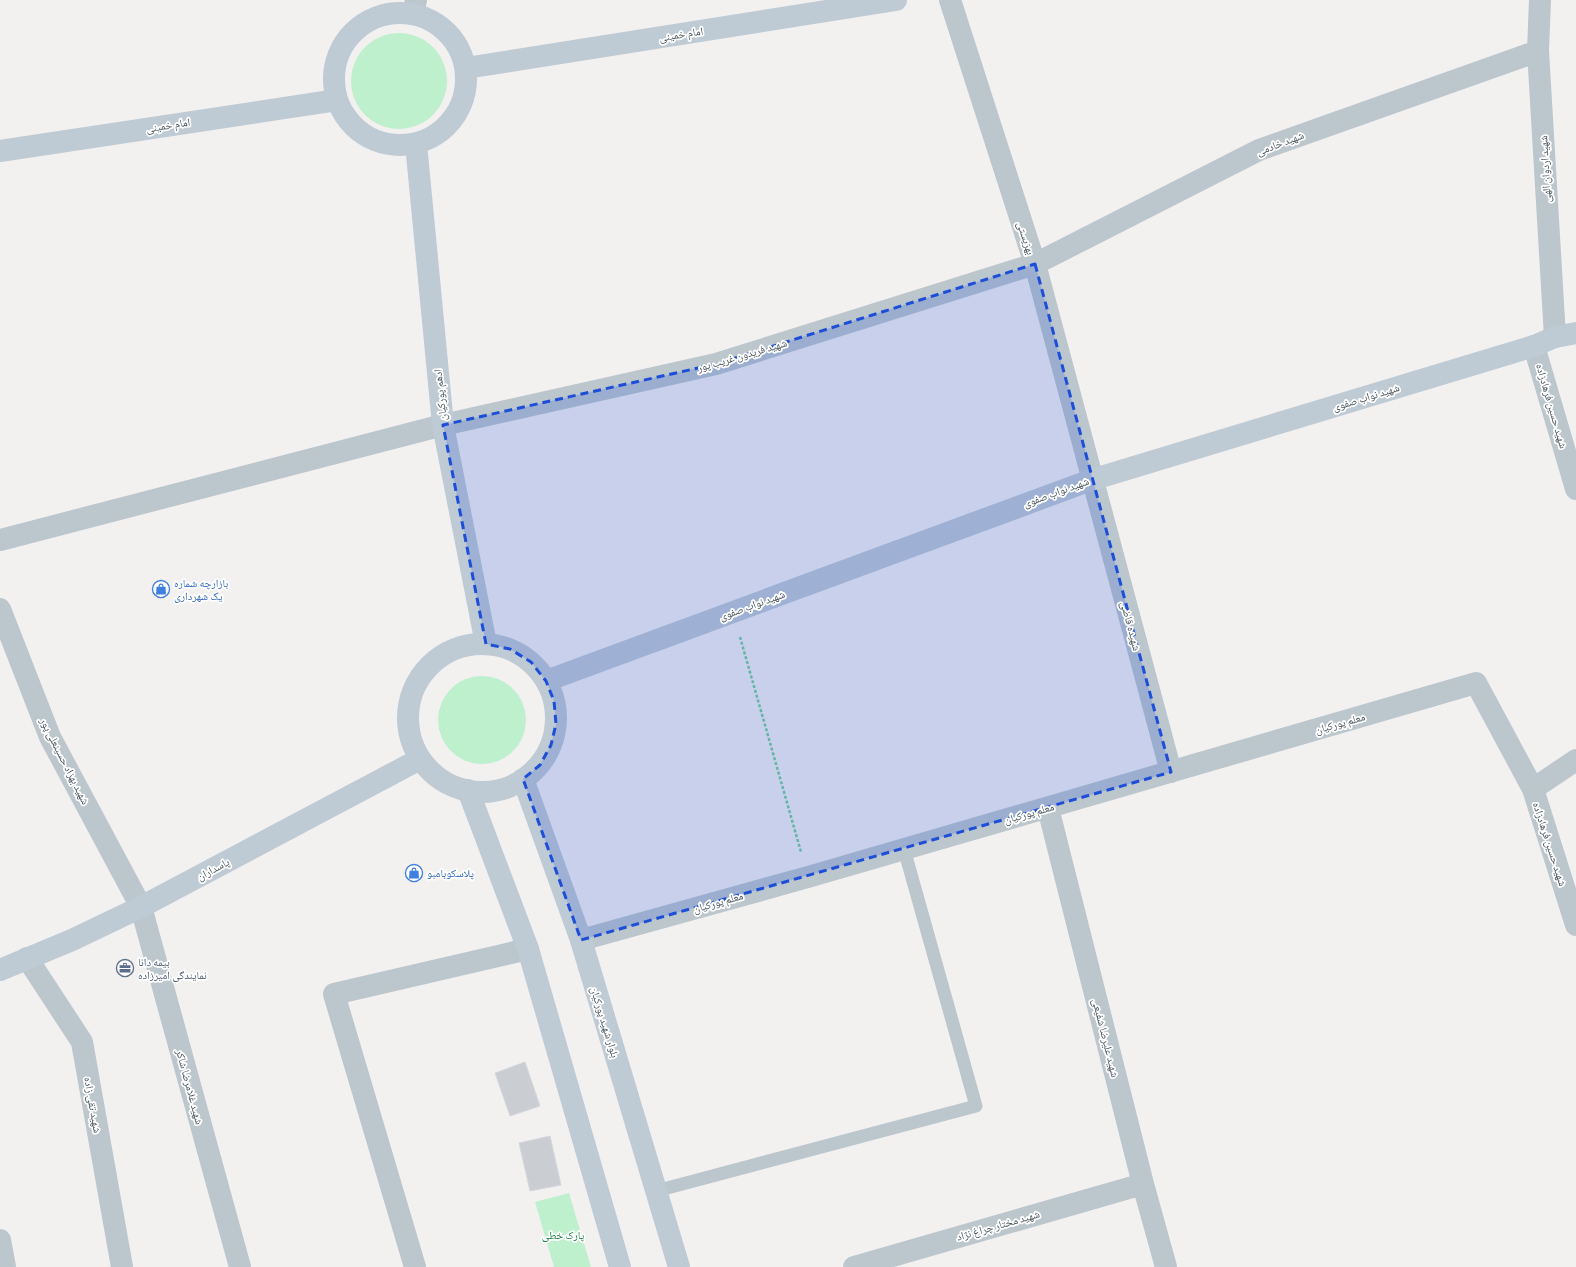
<svg xmlns="http://www.w3.org/2000/svg" width="1576" height="1267" viewBox="0 0 1576 1267" font-family="Barlow,'Noto Naskh Arabic',sans-serif">
	<rect width="100%" height="100%" fill="#f3f0f0"/>
	<path fill="#bff0ce" d="M351 81a48 48 0 1 1 96 0a48 48 0 1 1-96 0Z
		M438 720a44 44 0 1 1 88 0a44 44 0 1 1-88 0Z
		M569,1193L591,1267H554L535,1202Z"/>
	<path fill="#caced3" stroke="#d4d7dc" d="M525,1062L540,1106L510,1116L495,1073Z
		M550,1136L561,1185L530,1191L519,1143Z"/>
	<g fill="none" stroke-linecap="round" stroke-linejoin="round">
		<path stroke="#76ce9d" stroke-width="2.5" stroke-dasharray="3 2" stroke-linecap="butt" d="M740,637L801,852"/>
		<path stroke="#bcc6cd" stroke-width="13" d="M656,1191L976,1106L904,849"/>
		<path stroke="#bcc6cd" stroke-width="22" d="M950,0L1035,264L1171,772
			M1540,0L1538,51L1555,337
			M413,14L416,0
			M1534,346L1576,489
			M0,540L443,425L716,364L1035,264L1259,150L1538,51
			M0,609L50,737L141,907L240,1267
			M1576,760L1533,789L1576,925
			M1048,808L1143,1184L1166,1267
			M581,940L808,877L1476,683L1533,789
			M27,958L82,1042L122,1267
			M0,1240L5,1267
			M415,1267L334,994L528,949
			M854,1267L1143,1184"/>
		<path stroke="#becad4" stroke-width="22" d="M334 79a66 66 0 1 1 132 0a66 66 0 1 1-132 0Z
			M466,68L896,0
			M416,144L443,425L486,644
			M0,151L337,100
			M408 718a74 74 0 1 1 148 0a74 74 0 1 1-148 0Z
			M546,681L1091,480L1534,346L1555,337L1576,333
			M523,779L581,940L679,1267
			M468,790L528,949L620,1267
			M0,970L72,940L141,907L420,759"/>
	</g>
	<path fill="#1d4ed8" fill-opacity="0.2" stroke="#1d4ed8" stroke-width="3" stroke-dasharray="8 5" stroke-linejoin="round" d="M1035,264L1171,772L581,940L523,779L540,765L551,745L556,724L554,701L546,681L531,662L510,649L486,644L443,425L716,364Z"/>
	<defs>
		<g id="shop-ring" transform="scale(0.9)"><circle r="9.5" fill="#fff" stroke="#3f7fe0" stroke-width="1.5"/><path d="M-5-2.5h2.3a2.7 3.5 0 0 1 5.4 0H5L5.5 6h-11ZM-1.5-2.5h3a1.5 2.3 0 0 0-3 0Z" fill="#3f7fe0"/></g>
		<g id="office-ring" transform="scale(0.9)"><circle r="9.5" fill="#fff" stroke="#5c6f8a" stroke-width="1.5"/><path d="M-6-3h4V-5.5h4V-3h4V5H-6ZM-1-4.5V-3h2v-1.5ZM-6 0V1H6V0Z" fill="#5c6f8a"/></g>
	</defs>
	<g fill-rule="evenodd">
		<use href="#shop-ring" x="161" y="589"/>
		<use href="#shop-ring" x="414" y="873"/>
		<use href="#office-ring" x="125" y="968"/>
	</g>
	<g text-anchor="middle" stroke-width="3.5" stroke-linejoin="round" paint-order="stroke">
		<g font-size="11" fill="#48555e" stroke="#fff">
			<text transform="translate(681 34) rotate(-9)" y="4">امام خمینی</text>
			<text transform="translate(168 125) rotate(-9)" y="4">امام خمینی</text>
			<text transform="translate(1280 143) rotate(-21)" y="4">شهید خادمی</text>
			<text transform="translate(1545 169) rotate(-93)" y="4">شهید اردوان الهی</text>
			<text transform="translate(1026 238) rotate(72)" y="4">بهزیستی</text>
			<text transform="translate(742 355) rotate(-16)" y="4">شهید فریدون غریب پور</text>
			<text transform="translate(440 395) rotate(-96)" y="4">ادهم پورکیان</text>
			<text transform="translate(1366 397) rotate(-17)" y="4">شهید نواب صفوی</text>
			<text transform="translate(1552 406) rotate(74)" y="4">شهید حسین فرهادزاده</text>
			<text transform="translate(1056 492) rotate(-20)" y="4">شهید نواب صفوی</text>
			<text transform="translate(752 605) rotate(-20)" y="4">شهید نواب صفوی</text>
			<text transform="translate(1131 626) rotate(75)" y="4">شهیده قاضی</text>
			<text transform="translate(1340 723) rotate(-16)" y="4">معلم پورکیان</text>
			<text transform="translate(65 761) rotate(63)" y="4">شهید بهزاد حسینعلی پور</text>
			<text transform="translate(1029 813) rotate(-16)" y="4">معلم پورکیان</text>
			<text transform="translate(1550 844) rotate(72)" y="4">شهید حسین فرهادزاده</text>
			<text transform="translate(213 869) rotate(-28)" y="4">پاسداران</text>
			<text transform="translate(718 902) rotate(-16)" y="4">معلم پورکیان</text>
			<text transform="translate(605 1022) rotate(73)" y="4">بلوار شهید پورکیان</text>
			<text transform="translate(1106 1038) rotate(76)" y="4">شهید علیرضا شفیعی</text>
			<text transform="translate(190 1087) rotate(75)" y="4">شهید غلامرضا شاکر</text>
			<text transform="translate(93 1105) rotate(80)" y="4">شهید تقی زاده</text>
			<text transform="translate(998 1225) rotate(-16)" y="4">شهید مختار چراغ نژاد</text>
		</g>
		<g font-size="11" fill="#366cbe" stroke="#fff" text-anchor="start">
			<text x="174" y="587">بازارچه شماره<tspan x="174" dy="13">یک شهرداری</tspan></text>
			<text x="427" y="877">پلاسکوبامبو</text>
		</g>
		<g font-size="11" fill="#4e5e75" stroke="#fff" text-anchor="start">
			<text x="138" y="966">بیمه دانا<tspan x="138" dy="13">نمایندگی امیرزاده</tspan></text>
		</g>
		<g font-size="11" fill="#168144" stroke="#fff">
			<text x="563" y="1239">پارک خطی</text>
		</g>
	</g>
</svg>
